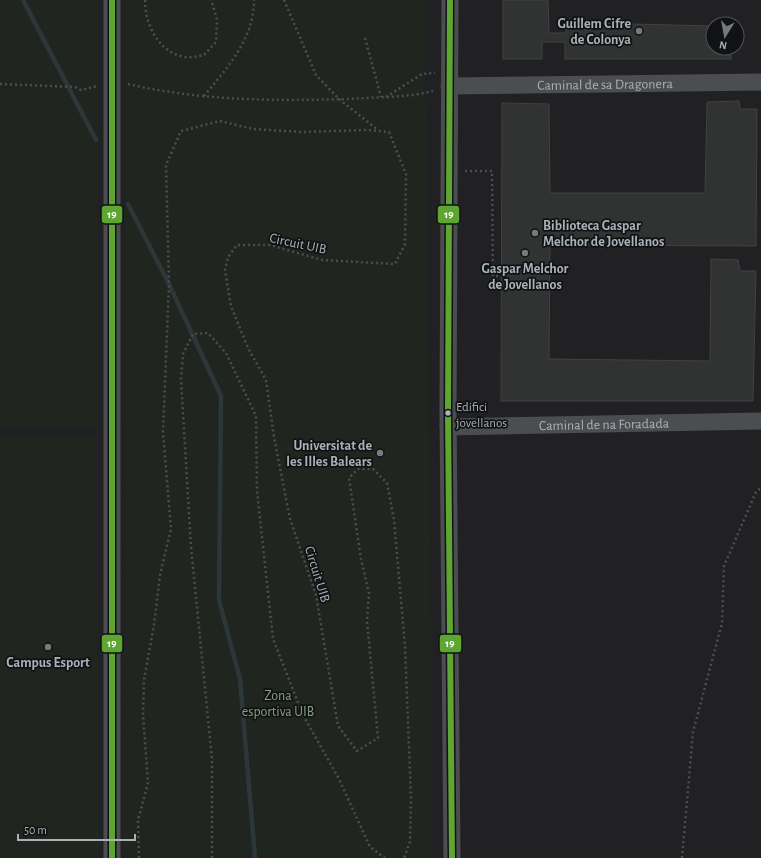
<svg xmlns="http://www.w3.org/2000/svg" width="761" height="858" viewBox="0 0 761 858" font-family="'Alegreya Sans',sans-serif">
	<rect width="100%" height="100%" fill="#171717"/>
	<path fill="#212123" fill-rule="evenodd" d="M0,0H761V858H0ZM713,24H737V48H713Z"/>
	<path fill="#20261f" d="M0,0H97V428H0Z
		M125,0H425L433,858H123Z
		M0,436H95L99,858H0Z"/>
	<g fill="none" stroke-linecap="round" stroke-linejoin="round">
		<path stroke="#2d373a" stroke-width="4.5" d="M23,0L96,140
			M128,204L169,284L221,396L219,600L240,679L255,858"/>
	</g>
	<path fill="#313232" stroke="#3f4243" d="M503,0H548L549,33H566V28L591,30V23L713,26V48H731V59H565V42H542V59H503Z
		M739,101L740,109H757L756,246L550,245L549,359L710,361L711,259L738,260L740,271H756L753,401H501L502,103L549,104L550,193H705L707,102Z"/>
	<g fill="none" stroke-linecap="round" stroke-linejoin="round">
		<path stroke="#4d4e51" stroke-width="2.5" stroke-dasharray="2 3" stroke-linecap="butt" d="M145,0C145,25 159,53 185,57C191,58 199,56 204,55L216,42L217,19L211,0
			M284,0L316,75L339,99L378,130
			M365,38L381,97
			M0,84L75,87L81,90L97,86
			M128,84C202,101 273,101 349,99C376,97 406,98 433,91
			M204,96C227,68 254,39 254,0
			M386,97L422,74L435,73
			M465,171H492L493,276H500
			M139,858L138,820L148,783L143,713L144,680L154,625L160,575L171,529L163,432L169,284L166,165L181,131L220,121L253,129L302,132L368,130L389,132L406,174L405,244L395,264L322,260L270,245H237L228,257L225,270L231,306L248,348L266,380L274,437L290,519L316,595L338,726L357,751L378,738L367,621L369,593L361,559L349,478L358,469H373L387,483L394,520L405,646L411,798L410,842L404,858
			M212,858V759L191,547L181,379L183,354L193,334L208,333L226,353L256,416L257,491L273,639L303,715L339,779L370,847L385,858
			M682,858L693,732L722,623L724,566L756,492L761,488"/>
		<g stroke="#4b4e50" stroke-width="17">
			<path d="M112,0V858"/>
			<path d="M450,0L448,413L452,858"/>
			<path id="s1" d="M449,86L761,82"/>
			<path id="s2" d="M448,427L761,421"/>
		</g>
		<g stroke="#111213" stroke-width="9">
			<path id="bus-1" d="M112,0V858
				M450,0L448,413L452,858"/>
		</g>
		<use href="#bus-1" stroke="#5ea532" stroke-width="6"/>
	</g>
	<g fill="#767a7f" stroke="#111213" stroke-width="1.5">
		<circle cx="639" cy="31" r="4"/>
		<circle cx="535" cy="233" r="4"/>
		<circle cx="525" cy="253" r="4"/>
		<circle cx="380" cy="453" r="4"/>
		<circle cx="48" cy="647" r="4"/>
	</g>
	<circle fill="#a9b0b7" stroke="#111213" stroke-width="1.5" cx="448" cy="413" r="3.5"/>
	<g text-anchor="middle" stroke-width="3.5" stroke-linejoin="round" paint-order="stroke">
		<g font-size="13" fill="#a9b0b7" stroke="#111213" text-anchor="start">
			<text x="456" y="411">Edifici<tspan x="456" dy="16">jovellanos</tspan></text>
		</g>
		<g font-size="14" font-weight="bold" fill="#a9b0b7" stroke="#111213" text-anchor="end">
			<text x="631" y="28">Guillem Cifre<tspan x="631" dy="16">de Colonya</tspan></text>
			<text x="543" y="230" text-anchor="start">Biblioteca Gaspar<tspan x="543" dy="16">Melchor de Jovellanos</tspan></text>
			<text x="525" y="273" text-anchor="middle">Gaspar Melchor<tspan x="525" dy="16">de Jovellanos</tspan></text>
			<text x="372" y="450">Universitat de<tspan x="372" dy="16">les Illes Balears</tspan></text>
			<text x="48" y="667" text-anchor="middle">Campus Esport</text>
		</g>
		<g font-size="14" fill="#a9b0b7" stroke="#111213">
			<text dy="5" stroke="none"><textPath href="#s1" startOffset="156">Caminal de sa Dragonera</textPath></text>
			<text transform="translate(298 243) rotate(12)" y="5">Circuit UIB</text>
			<text dy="5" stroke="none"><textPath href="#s2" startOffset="156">Caminal de na Foradada</textPath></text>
			<text transform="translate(318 574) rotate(73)" y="5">Circuit UIB</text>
		</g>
		<g font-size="14" fill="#86a181" stroke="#111213">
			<text x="278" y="700">Zona<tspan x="278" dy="16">esportiva UIB</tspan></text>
		</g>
	</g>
	<g stroke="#111213" stroke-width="1.5">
		<rect x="101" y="205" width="22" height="19" rx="4" fill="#5ea532"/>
		<rect x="437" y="205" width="23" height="19" rx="4" fill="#5ea532"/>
		<rect x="101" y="634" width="22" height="19" rx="4" fill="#5ea532"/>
		<rect x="439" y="634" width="23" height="19" rx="4" fill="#5ea532"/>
	</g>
	<g font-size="11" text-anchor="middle" font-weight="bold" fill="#fff">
		<text x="112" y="218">19</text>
		<text x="449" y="218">19</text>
		<text x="112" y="647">19</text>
		<text x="450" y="647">19</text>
	</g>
	<g transform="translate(725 36) rotate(191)"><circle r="19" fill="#111213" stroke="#4e5155"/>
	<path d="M0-3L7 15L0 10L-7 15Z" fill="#767a7f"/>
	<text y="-6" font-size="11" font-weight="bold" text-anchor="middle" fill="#a9b0b7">N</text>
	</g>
	<path d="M18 834v6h117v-6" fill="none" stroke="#a9b0b7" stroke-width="2"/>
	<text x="24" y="834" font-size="12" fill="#a9b0b7" stroke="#111213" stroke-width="3" paint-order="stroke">50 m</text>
</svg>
